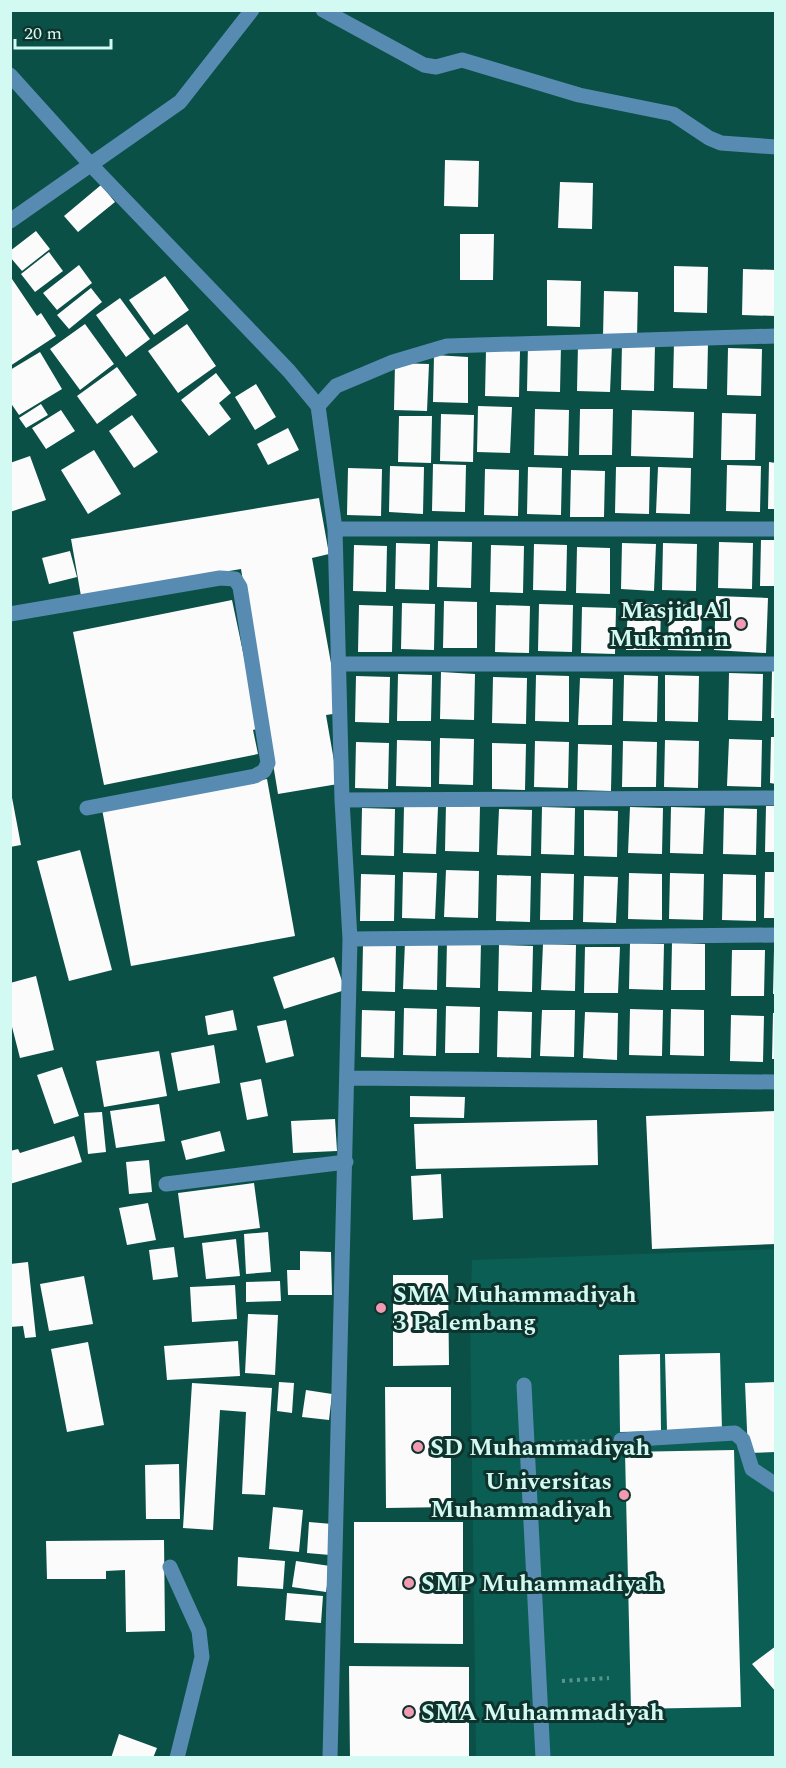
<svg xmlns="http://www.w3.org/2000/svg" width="786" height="1768" viewBox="0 0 786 1768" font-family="Spectral,serif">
	<rect width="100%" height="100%" fill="#0a5047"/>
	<path fill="#0a5e54" d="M775,1249V1757H476L470,1317L472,1260Z"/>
	<path fill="#fbfbfb" d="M445,160L479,161L478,207L444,206Z
		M560,182L593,183L592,229L558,228Z
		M101,185L115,202L78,232L64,216Z
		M36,231L50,249L22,271L10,257V251Z
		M460,234H494L493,280H460Z
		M49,252L63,271L35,292L21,274Z
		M79,265L92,283L57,310L43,293Z
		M674,266L708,267L707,313L674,312Z
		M743,269L776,270V316L742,315Z
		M10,276L37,316L41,313L56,336L10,366Z
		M165,276L189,310L154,335L129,300Z
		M547,280L581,281L580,327L547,326Z
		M91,288L102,302L69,329L57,315Z
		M604,291L638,292L637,338L603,337Z
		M120,298L150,339L126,357L96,315Z
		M85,324L114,364L80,390L50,349Z
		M187,324L216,366L178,393L148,351Z
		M674,342L708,343L707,389L673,388Z
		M622,343L655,344L654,391L621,390Z
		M528,344L561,345L560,392L527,391Z
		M578,344L612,345L610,392L577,391Z
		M728,348L762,349L761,396L727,395Z
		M486,350L520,351L519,397L485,396Z
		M40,352L62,389L19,415L10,402V370Z
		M434,355L468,357V403L433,402Z
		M395,363L429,364L427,411L394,410Z
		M117,367L137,395L97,424L77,396Z
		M216,373L231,393L219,403L231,419L209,436L181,400Z
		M256,384L276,417L255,430L235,397Z
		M41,404L48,415L26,428L19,418Z
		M478,406L512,407L510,453L477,452Z
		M535,409L569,410L568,456L534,455Z
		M580,409H613L612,455H579Z
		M61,410L75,431L46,449L32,428Z
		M632,410L694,412L693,458L631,456Z
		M722,413L756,414L755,460H721Z
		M441,414L474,415L473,462L440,461Z
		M132,415L158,452L134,468L109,431Z
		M399,416H432L431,463L398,462Z
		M288,428L299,450L268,465L257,444Z
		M94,450L121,494L88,514L61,470Z
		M30,456L46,500L10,512V463Z
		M769,462L776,463V509H768Z
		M433,464L466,465L465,512L432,511Z
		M727,465L761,466L760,512L726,511Z
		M390,466L424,467L423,514L389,512Z
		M528,467L562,468L561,515L527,514Z
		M616,467H650L649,514L615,513Z
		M658,467L691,468L690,514L656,513Z
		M348,468L382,469L381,516L347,515Z
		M485,469L519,470L518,516L484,515Z
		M571,470L605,471L604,517H570Z
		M319,498L329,554L312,558L340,713L326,715L338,784L278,794L241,569L81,596L71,539Z
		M761,540H776V586H760Z
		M438,541L472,542L471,588L437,587Z
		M719,542L753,543L752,589L718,588Z
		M396,543L430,544L429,590L395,589Z
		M622,543L656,544L654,591L621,589Z
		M663,543L697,544L696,591L662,590Z
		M534,544L567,545L566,591L533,590Z
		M354,545L387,546L386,592L353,591Z
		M491,545L524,546L523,593L490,592Z
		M577,547L610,548V594L576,593Z
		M70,551L77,577L49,584L42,558Z
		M716,596L768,598L766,653L714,650Z
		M232,600L259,728L253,730L258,754L104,785L73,632Z
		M444,601L477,602V648H443Z
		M402,603L435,604L434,650L401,649Z
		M539,604L573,605L572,652L538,651Z
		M628,604H661L660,650H626Z
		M669,604L702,605L701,651L668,650Z
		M359,605L393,606L392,652H358Z
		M496,605L530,606L529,653L495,652Z
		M582,607L616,608L615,654L581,653Z
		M772,671H776V718H771Z
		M441,672L475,674L474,720L440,719Z
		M729,673L763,674L762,721L728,720Z
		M398,674L432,675L431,721H397Z
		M536,675L569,676V722L535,721Z
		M624,675L658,676L657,722L623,721Z
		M665,675L699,676L698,722L665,721Z
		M356,676L390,677L389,723L355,722Z
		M493,677L527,678L526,724L492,723Z
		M580,678L613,679L612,725H578Z
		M771,737H776V784L770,783Z
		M440,738L474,739L473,785L439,784Z
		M729,739L762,740L761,787L727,786Z
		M397,740L431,741V787L396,786Z
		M665,740L699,741L698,788L664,787Z
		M535,741L569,742L568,788L534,787Z
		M623,741L657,742L656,787H622Z
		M356,742L389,743L388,789L355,788Z
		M492,743L526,744L525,790L492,789Z
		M578,744L612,745L611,791L577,790Z
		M267,779L295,936L131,966L102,809Z
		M10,787L21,845L10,847Z
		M446,804L480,806L479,852L445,851Z
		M404,806L438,807L436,854L403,853Z
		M766,806H776V852H765Z
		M542,807L575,808L574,855L541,854Z
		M630,807L663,808L662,854L628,853Z
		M671,807L705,808L703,854L670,853Z
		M362,808L395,809L394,856L361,855Z
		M724,808L757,809L756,855L723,854Z
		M499,809L532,810L531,856L497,855Z
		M584,810L618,811L617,857L584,856Z
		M80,850L112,970L69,981L37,861Z
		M446,870L479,871L478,918L444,917Z
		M403,872L437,873L435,919L402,918Z
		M765,872H776V918H764Z
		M541,873L574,874L573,920H540Z
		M629,873L662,874V920L628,919Z
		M670,873L704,874L703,920L669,919Z
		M361,874L395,875L394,921H360Z
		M723,874L756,875V921L722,920Z
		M497,875L531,876L530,922L496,921Z
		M584,876L618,877L616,923L583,922Z
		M447,941L481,942L480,988L446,987Z
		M405,942L438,943L437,990L403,989Z
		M630,943L664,944L663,990L629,989Z
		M672,943L705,944V990H671Z
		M543,944L576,945L575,991L541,990Z
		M363,945H396L395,992L362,991Z
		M499,945L533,946L532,992L498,991Z
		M585,947H620L618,993H584Z
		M732,950H765L764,996H731Z
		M774,950H776V994H773Z
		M334,957L345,990L284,1009L273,977Z
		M36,976L54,1050L20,1058L10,1019V983Z
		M446,1006L480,1007L479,1053H445Z
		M404,1008L437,1009L436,1056L403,1055Z
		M630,1009L663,1010L662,1056L629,1055Z
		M671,1009L704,1010V1056L670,1055Z
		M233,1010L237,1030L208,1035L205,1016Z
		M362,1010L395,1011L394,1058L361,1057Z
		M542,1010H575L574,1057L540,1056Z
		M498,1011L532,1012L531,1058L497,1057Z
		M585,1012L618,1013L617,1060L583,1058Z
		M773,1013H776V1059H772Z
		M731,1015L764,1016L763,1062L730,1061Z
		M286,1020L294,1056L266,1063L257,1026Z
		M214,1045L220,1083L178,1091L171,1053Z
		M159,1051L167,1096L104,1107L96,1061Z
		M62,1067L79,1116L54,1124L37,1075Z
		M261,1079L268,1116L247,1120L240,1083Z
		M410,1096L465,1097L464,1118L410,1117Z
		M159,1104L165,1141L116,1148L110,1111Z
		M776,1111V1244L652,1249L646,1116Z
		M102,1112L106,1152L88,1154L84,1113Z
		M335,1119L337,1151L293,1153L291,1121Z
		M597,1120L598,1165L416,1169L414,1124Z
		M220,1131L225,1151L186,1160L181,1141Z
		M74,1136L82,1162L10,1184V1151L18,1149L20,1153Z
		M149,1160L152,1192L129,1194L126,1162Z
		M441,1174L443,1218L413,1220L411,1176Z
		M254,1183L260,1228L184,1238L178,1193Z
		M148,1203L156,1240L127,1245L119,1208Z
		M268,1232L271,1272L246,1274L244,1234Z
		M236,1239L240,1276L206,1279L202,1243Z
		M174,1247L178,1277L153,1280L149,1250Z
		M300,1251L331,1252L332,1295H288L287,1270H300Z
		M28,1262L36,1337L25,1338L23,1326L10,1327V1264Z
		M393,1275H448L449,1365L393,1366Z
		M84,1276L93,1324L49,1331L40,1284Z
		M280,1281L281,1301L246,1302V1282Z
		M235,1285L237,1319L192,1322L190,1287Z
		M248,1314L278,1315L275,1375L245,1373Z
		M238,1341L240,1376L167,1380L164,1346Z
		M88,1342L104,1425L67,1432L51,1349Z
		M720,1353L722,1431H667L665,1354Z
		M660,1354L661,1431L620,1432L619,1355Z
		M279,1382L294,1383L292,1413L277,1411Z
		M776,1382V1452L748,1453L745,1383Z
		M192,1383L272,1388L265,1495L242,1494L246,1412L220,1410L213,1530L183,1528Z
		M385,1387H451V1507L386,1508Z
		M306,1390L332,1394L329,1420L302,1417Z
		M734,1450L741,1707L631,1709L625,1452Z
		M179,1464L180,1519H146L145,1465Z
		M273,1507L303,1510L299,1552L269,1549Z
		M309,1522L332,1524L330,1555L307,1553Z
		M354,1522H463V1644L354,1643Z
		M164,1540L165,1631L126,1632L125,1570L106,1571V1579H47L46,1541Z
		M238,1557L285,1561L283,1589L237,1586Z
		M296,1561L330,1566L326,1592L292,1587Z
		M287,1593L323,1596L321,1623L285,1620Z
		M776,1646V1692L752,1664Z
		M349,1666L469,1667V1758H350Z
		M119,1734L157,1748L153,1758H111Z"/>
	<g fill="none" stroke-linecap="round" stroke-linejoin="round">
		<path stroke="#5b948c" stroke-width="4" stroke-dasharray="3 4.5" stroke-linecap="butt" d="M552,1442L599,1441
			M562,1681L609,1678"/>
		<path stroke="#578bb1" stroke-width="15" d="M323,10L424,65L436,67L462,60L579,95L673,114L709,138L721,143L776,147
			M10,75L92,166L289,371L318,406L335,529L342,800L350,939L330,1758
			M10,221L180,102L252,10
			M318,406L336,386L393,362L447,346L776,336
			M335,529H776
			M10,614L220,578L235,579L240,587L268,763L264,771L255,776L87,808
			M340,664H776
			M342,800L776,798
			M350,939L776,935
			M348,1078L776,1082
			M166,1184L346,1162
			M524,1385L543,1758
			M621,1440L735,1433L743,1440L752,1469L776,1485
			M170,1567L199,1631L202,1657L177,1758"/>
	</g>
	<g fill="#f19ab2" stroke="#0f322c" stroke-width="2">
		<circle cx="741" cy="624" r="6"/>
		<circle cx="381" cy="1308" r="6"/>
		<circle cx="418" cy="1447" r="6"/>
		<circle cx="624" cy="1495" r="6"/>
		<circle cx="409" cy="1583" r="6"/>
		<circle cx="409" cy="1712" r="6"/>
	</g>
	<g text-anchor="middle" stroke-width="6" stroke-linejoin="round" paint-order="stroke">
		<g font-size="24" font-weight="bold" fill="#d3faf2" stroke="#0f322c" text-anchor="start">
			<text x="729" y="618" text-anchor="end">Masjid Al<tspan x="729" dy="28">Mukminin</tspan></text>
			<text x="393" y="1302">SMA Muhammadiyah<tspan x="393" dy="28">3 Palembang</tspan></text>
			<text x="430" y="1455">SD Muhammadiyah</text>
			<text x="612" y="1489" text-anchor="end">Universitas<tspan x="612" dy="28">Muhammadiyah</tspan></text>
			<text x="421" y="1591">SMP Muhammadiyah</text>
			<text x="421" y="1720">SMA Muhammadiyah</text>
		</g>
	</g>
	<rect width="786" height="1768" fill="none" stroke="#d3faf2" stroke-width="24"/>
	<path d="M15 39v9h96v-9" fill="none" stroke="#d3faf2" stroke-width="3"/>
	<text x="24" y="39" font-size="18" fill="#d3faf2" stroke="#0f322c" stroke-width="4.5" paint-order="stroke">20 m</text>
</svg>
